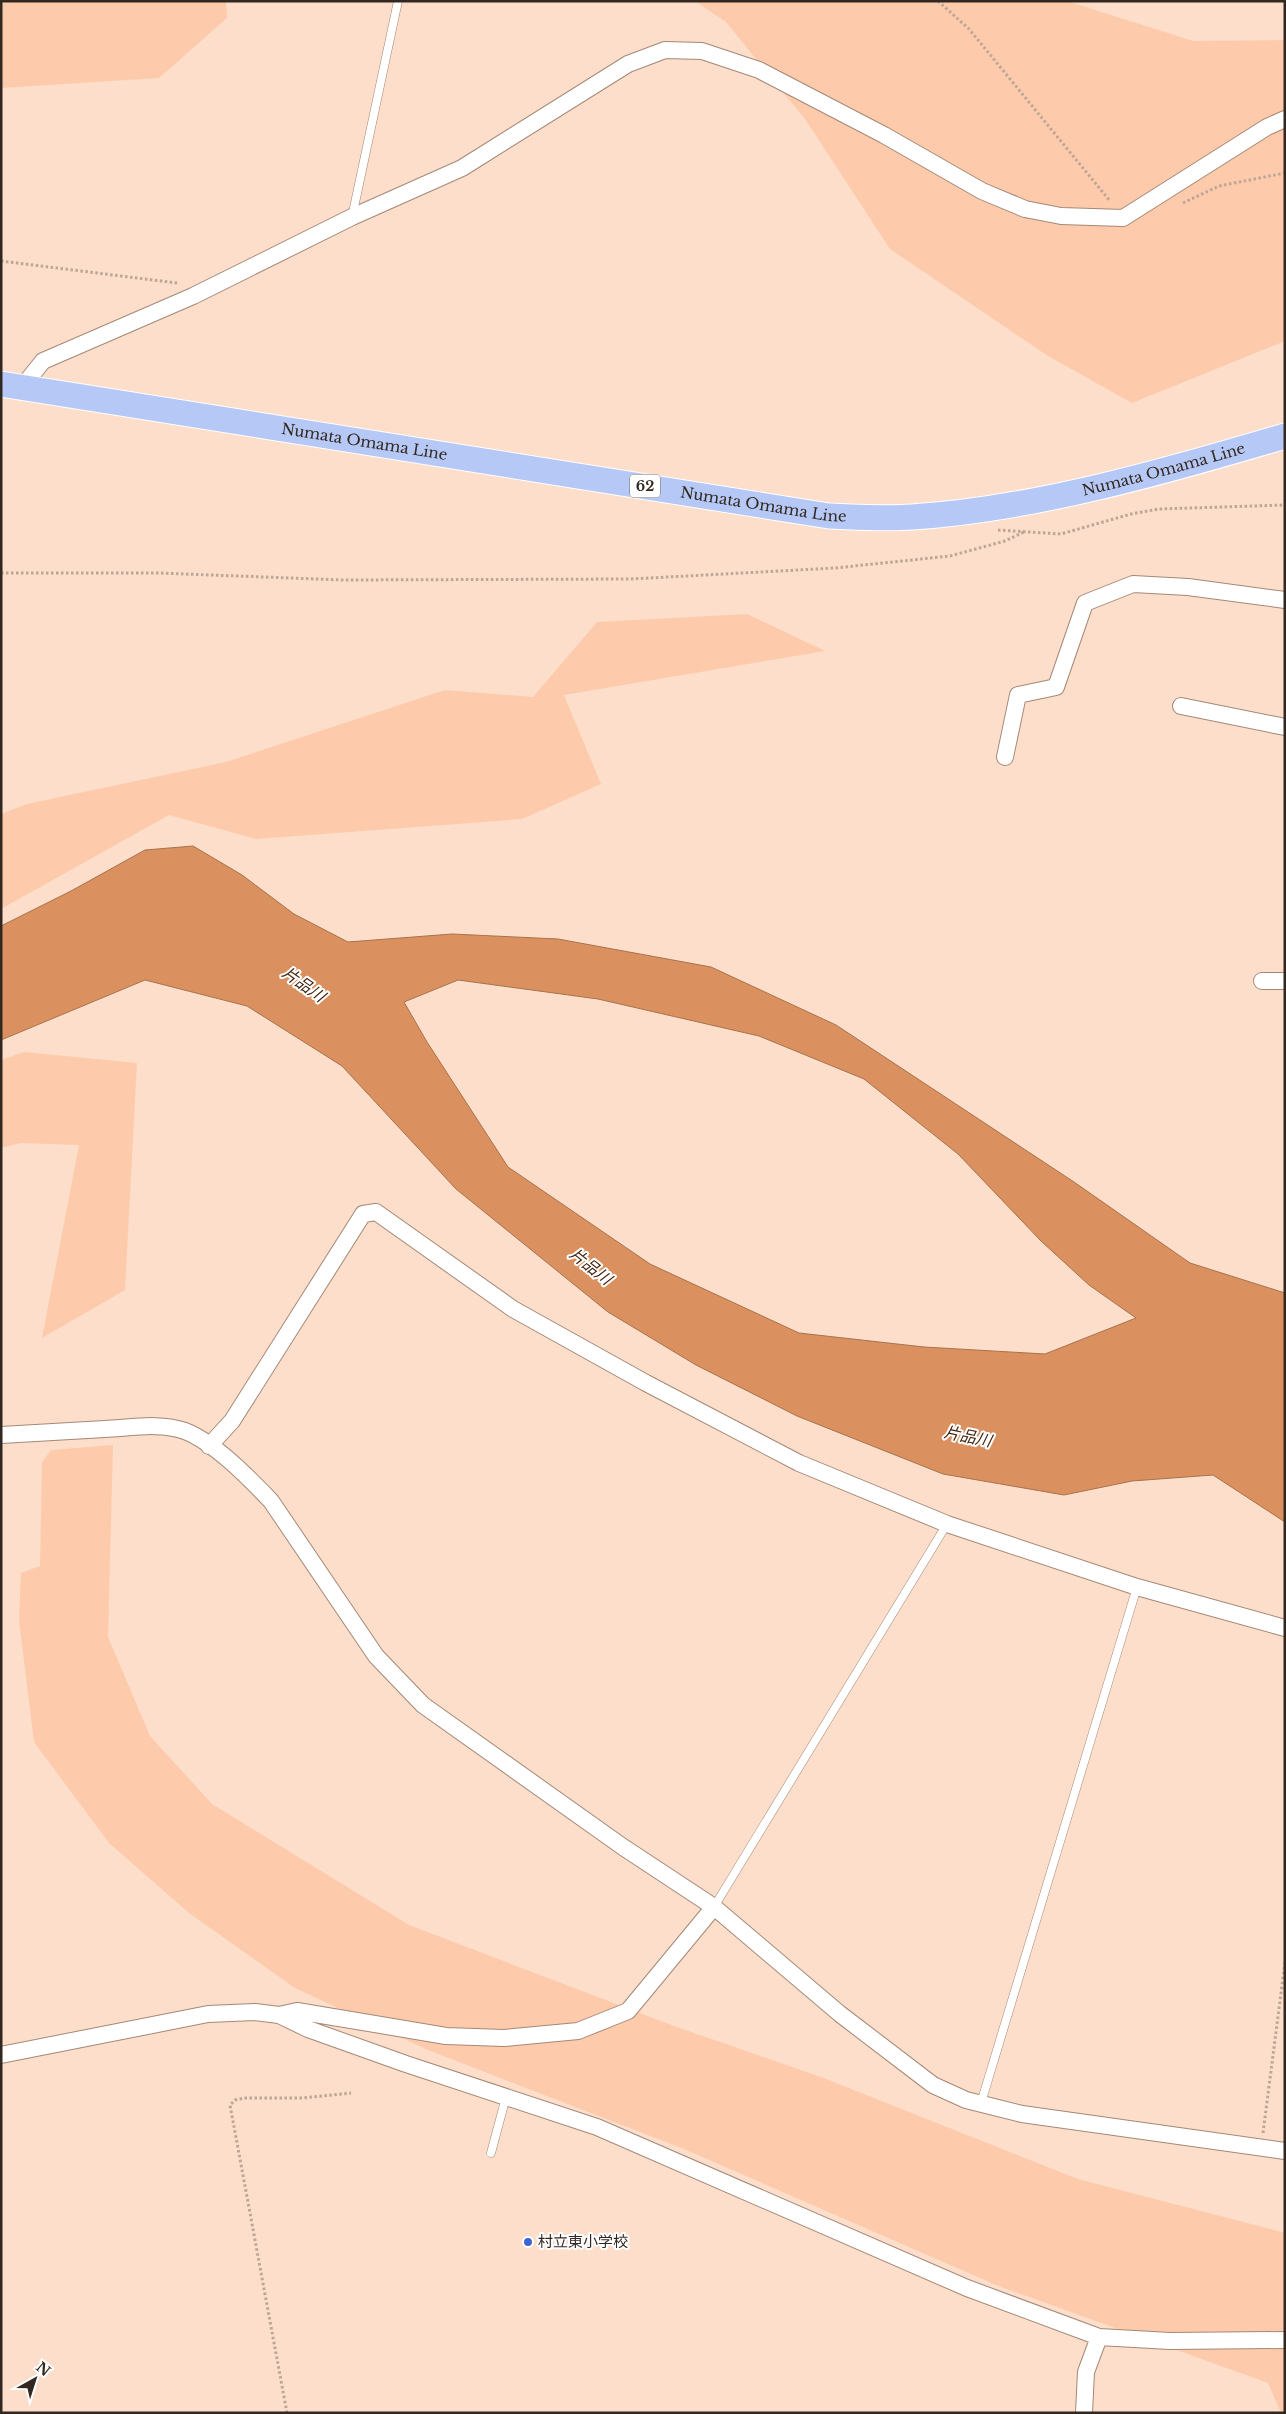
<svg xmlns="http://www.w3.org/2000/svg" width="1286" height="2414" viewBox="0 0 1286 2414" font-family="'Libre Baskerville','Noto Sans JP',serif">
	<rect width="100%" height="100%" fill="#fcdeca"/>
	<path fill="#fdcbab" d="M1,1H226L227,18L159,78L1,88Z
		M695,1H1067L1193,41L1285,40V341L1132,403L1048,356L890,249L805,119L726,22Z
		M747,614L825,651L564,695L601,784L522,819L256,839L169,815L1,909V814L27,804L226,762L445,690L533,697L597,622Z
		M24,1052L137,1063L125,1290L42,1338L79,1145L21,1143L1,1148V1060Z
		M113,1445L108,1637L150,1736L212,1804L409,1925L674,2026L821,2077L1078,2179L1285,2233V2413H1281L1268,2383L996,2285L684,2149L428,2050L295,1988L189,1913L109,1843L34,1742L19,1620L21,1573L40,1566L42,1462L51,1450Z"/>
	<path fill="#da915f" stroke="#a8724c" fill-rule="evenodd" d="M193,846L242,875L294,914L348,942L452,934L558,939L711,967L836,1025L1074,1182L1190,1263L1285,1293V1522L1213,1475L1132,1481L1064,1495L943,1474L797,1416L696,1365L608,1312L456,1189L342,1066L247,1006L145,980L1,1040V926L71,891L145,850ZM458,980L598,999L759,1036L864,1079L958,1154L1041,1241L1089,1285L1136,1318L1045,1354L924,1347L799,1333L650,1264L508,1167L427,1042L404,1002Z"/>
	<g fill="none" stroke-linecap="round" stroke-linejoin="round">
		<g stroke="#a48876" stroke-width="9">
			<path id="service" d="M352,217L398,1
				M714,1907L947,1524
				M981,2103L1137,1587
				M491,2153L506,2097"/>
		</g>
		<g stroke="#a48876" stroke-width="18">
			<path id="minor" d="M23,386L43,361L193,296L352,217L462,168L628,64L665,50L702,51L759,70L884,135L982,191L1025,209L1061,216L1123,218L1267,127L1285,119
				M1181,706L1285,727
				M1005,757L1018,695L1056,687L1085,603L1133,584L1188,587L1285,600
				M1262,981H1285
				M1,1435C36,1433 70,1431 105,1429C129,1428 161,1422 185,1431C215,1443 248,1477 271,1501L376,1656L423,1705L623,1847L714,1907L840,2014L933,2085L966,2100L1022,2114L1285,2151
				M209,1446L232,1421L363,1214L376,1212L513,1309L646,1383L799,1463L947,1524L1137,1587L1285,1628
				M279,2015L297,2011L446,2036L504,2038L578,2031L628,2011L714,1907
				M1,2055L208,2014L255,2012L279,2015L308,2029L406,2064L597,2127L967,2288L1099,2337L1170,2341L1285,2340
				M1084,2413L1086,2372L1099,2337"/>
		</g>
		<g stroke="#fff" stroke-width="27">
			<g id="primary">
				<path id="s1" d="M1,384L829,516C857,517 885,519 912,517C1035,509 1167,471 1285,436"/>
			</g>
		</g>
		<path stroke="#bea696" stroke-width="3" stroke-dasharray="2.5 2.5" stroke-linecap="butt" d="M938,1L969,29L1110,201
			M1183,203L1219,186L1285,173
			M1,261L177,283
			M998,530L1061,534L1131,514L1159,509L1285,505
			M1,573H158L343,580L631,579L835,568L950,556L1005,541L1024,532
			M1263,2133L1285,1962
			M287,2413L230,2105L235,2100L244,2098H303L351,2093"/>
		<use href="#service" stroke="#fff" stroke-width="8"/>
		<use href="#minor" stroke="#fff" stroke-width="16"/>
		<use href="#primary" stroke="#b6c9f6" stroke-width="25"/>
	</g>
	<circle fill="#3b64d5" stroke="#fff" stroke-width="2" cx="528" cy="2242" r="5"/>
	<g text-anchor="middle" stroke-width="4" stroke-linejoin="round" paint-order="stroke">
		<rect fill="#fff" stroke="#706864" stroke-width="1" x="630" y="474.5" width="30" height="23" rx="4"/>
		<g font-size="14" font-weight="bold" fill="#332821">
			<text x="645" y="491">62</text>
		</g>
		<g font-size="15" fill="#332821" stroke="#fff">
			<text dy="5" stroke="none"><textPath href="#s1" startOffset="368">Numata Omama Line</textPath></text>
			<text dy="5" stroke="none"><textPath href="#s1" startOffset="1178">Numata Omama Line</textPath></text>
			<text dy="5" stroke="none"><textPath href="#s1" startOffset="772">Numata Omama Line</textPath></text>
		</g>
		<g font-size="15" fill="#332821" stroke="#fff" text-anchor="start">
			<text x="538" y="2247">村立東小学校</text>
		</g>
		<g font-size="16" font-style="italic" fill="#41240e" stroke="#fff">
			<text transform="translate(304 984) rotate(35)" y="6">片品川</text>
			<text transform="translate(591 1266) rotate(38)" y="6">片品川</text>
			<text transform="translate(968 1436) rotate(12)" y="6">片品川</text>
		</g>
	</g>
	<rect width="1286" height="2414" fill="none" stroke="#332821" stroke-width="5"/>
	<g transform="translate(35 2379) rotate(39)" stroke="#ffffff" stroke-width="4" paint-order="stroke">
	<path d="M0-4L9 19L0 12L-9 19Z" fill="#332821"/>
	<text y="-8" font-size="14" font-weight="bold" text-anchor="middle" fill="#332821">N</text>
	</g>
</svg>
